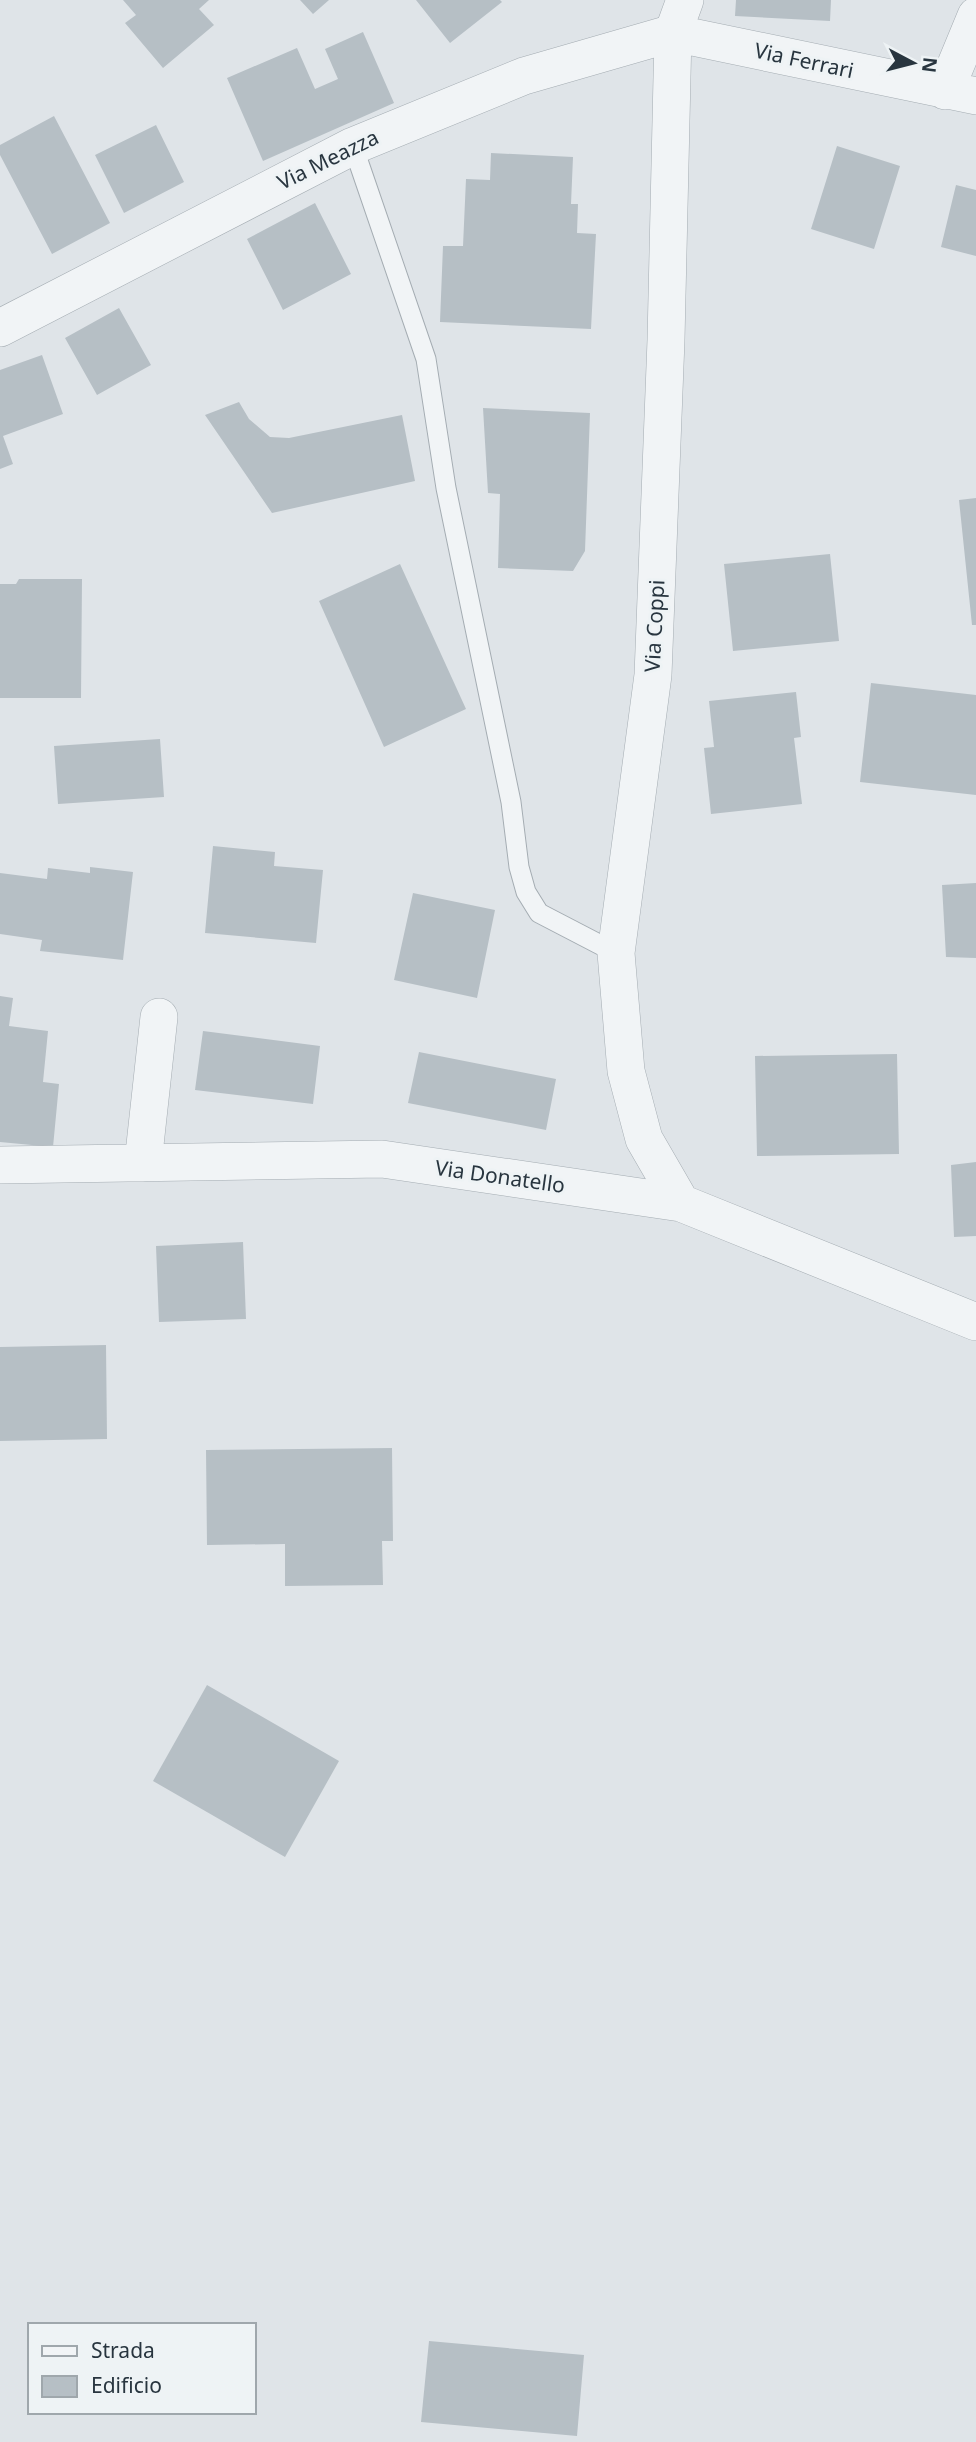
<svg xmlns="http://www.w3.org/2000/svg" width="976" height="2442" viewBox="0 0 976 2442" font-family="'Noto Sans',sans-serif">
	<rect width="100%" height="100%" fill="#dfe4e8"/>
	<path fill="#b6bfc5" d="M123,0H209L199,9L214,25L163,68L125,23L136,15Z
		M300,0H329L313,14Z
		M416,0H500L502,2L450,43Z
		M736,0H831L830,21L735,16Z
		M363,32L394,103L263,161L227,78L297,48L315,89L338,79L325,49Z
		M54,116L110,223L52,254L0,155V145Z
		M156,125L184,182L124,213L95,155Z
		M837,146L900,166L874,249L811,229Z
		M491,153L573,157L571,204H578L577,233L596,234L591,329L440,322L443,246H463L466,179L490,180Z
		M956,185L976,190V256L941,247Z
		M315,203L351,274L283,310L247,239Z
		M119,308L151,365L97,395L65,338Z
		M42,355L63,414L3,436L13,464L0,469V370Z
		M239,402L249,419L270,437L289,438L402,415L415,481L272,513L205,415Z
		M483,408L590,413L585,551L573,571L498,568L500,494L488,493Z
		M976,498V625H972L959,500Z
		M830,554L839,641L733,651L724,564Z
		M400,564L466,709L384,747L319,601Z
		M19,579H82L81,698H0V584H16Z
		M871,683L976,695V795L860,782Z
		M796,692L801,737L794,738L802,804L711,814L704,748L714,747L709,701Z
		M160,739L164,797L58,804L54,746Z
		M213,846L275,852L274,866L323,870L316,943L205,933Z
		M90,867L133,872L123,960L40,951L42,940L0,934V873L47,879L48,868L90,873Z
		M976,883V958L946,957L942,885Z
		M413,893L495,910L477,998L394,980Z
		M0,996L13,998L9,1026L48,1031L43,1082L59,1084L53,1147L0,1142Z
		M203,1031L320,1046L313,1104L195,1090Z
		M419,1052L556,1079L546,1130L408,1103Z
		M897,1054L899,1154L757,1156L755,1056Z
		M976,1162V1236L954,1237L951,1165Z
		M243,1242L246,1319L159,1322L156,1246Z
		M106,1345L107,1439L0,1441V1347Z
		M392,1448L393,1541H382L383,1585L285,1586V1544L207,1545L206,1450Z
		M207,1685L339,1761L285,1857L153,1781Z
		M429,2341L584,2355L577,2436L421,2422Z"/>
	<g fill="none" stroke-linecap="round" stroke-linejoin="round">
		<g stroke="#a4acb2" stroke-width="21">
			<path id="service" d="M353,146L426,359L446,488L511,802L519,867L526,892L539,913L616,953"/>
		</g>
		<g stroke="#a4acb2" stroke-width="38">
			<path id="minor" d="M945,91L976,16
				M0,328L353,146L524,76L673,33L976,96
				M143,1163L159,1017
				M0,1165L382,1159L681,1203L976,1322
				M681,1203L644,1139L626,1071L616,953L653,675L666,340L673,33L685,0"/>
		</g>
		<use href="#service" stroke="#f1f4f6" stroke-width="19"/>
		<use href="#minor" stroke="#f1f4f6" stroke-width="37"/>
	</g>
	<g text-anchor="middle" stroke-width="6" stroke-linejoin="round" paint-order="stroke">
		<g font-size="21" fill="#28353f" stroke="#eef3f5">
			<text transform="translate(804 61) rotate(12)" y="7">Via Ferrari</text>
			<text transform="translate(328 160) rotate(-26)" y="7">Via Meazza</text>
			<text transform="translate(655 626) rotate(-87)" y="7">Via Coppi</text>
			<text transform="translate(500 1177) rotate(8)" y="7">Via Donatello</text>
		</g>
	</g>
	<rect x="28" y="2323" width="228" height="91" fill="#eef3f5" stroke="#9fa7ac" stroke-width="2"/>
	<rect x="42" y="2346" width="35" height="10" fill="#f1f4f6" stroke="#9fa7ac" stroke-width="2"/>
	<text x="91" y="2358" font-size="21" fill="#28353f">Strada</text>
	<rect x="42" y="2376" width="35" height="21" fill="#b6bfc5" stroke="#9fa7ac" stroke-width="2"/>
	<text x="91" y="2393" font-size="21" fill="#28353f">Edificio</text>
	<g transform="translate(913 63) rotate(97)" stroke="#eef3f5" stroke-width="5" paint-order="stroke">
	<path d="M0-5L12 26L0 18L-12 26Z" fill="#28353f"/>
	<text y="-10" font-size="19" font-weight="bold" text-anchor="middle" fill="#28353f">N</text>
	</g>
</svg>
